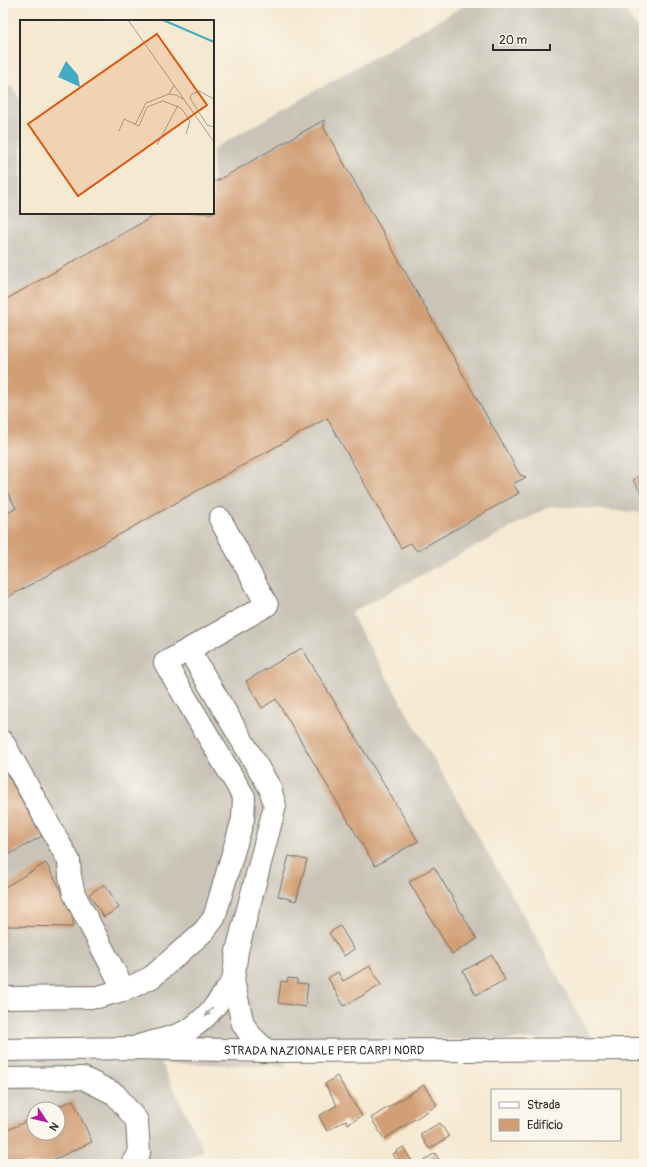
<svg xmlns="http://www.w3.org/2000/svg" width="647" height="1167" viewBox="0 0 647 1167" font-family="Pangolin,sans-serif">
	<rect width="100%" height="100%" fill="#fbf7ec"/>
	<filter id="ink" filterUnits="userSpaceOnUse"><feTurbulence type="fractalNoise" baseFrequency=".025" numOctaves="2"/><feDisplacementMap in="SourceGraphic" scale="8" xChannelSelector="R" yChannelSelector="G"/><feConvolveMatrix kernelMatrix="1 2 1 2 8 2 1 2 1" color-interpolation-filters="sRGB"/></filter>
	<filter id="wash" filterUnits="userSpaceOnUse"><feTurbulence type="fractalNoise" baseFrequency=".012" numOctaves="4" result="noise"/><feDisplacementMap in="SourceGraphic" scale="16" xChannelSelector="R" yChannelSelector="G"/><feGaussianBlur stdDeviation="0.9" result="paint"/><feColorMatrix in="noise" values="0 0 0 0 0 0 0 0 0 0 0 0 0 0 0 0 0 1.4 0 .05"/><feComposite in="paint" operator="in"/></filter>
	<g filter="url(#wash)">
		<rect width="100%" height="100%" fill="#f5e9d2"/>
		<path fill="#c9c3b8" fill-rule="evenodd" d="M469,3H621L644,40V513L551,506L350,613L525,918L592,1039L271,1041L287,1066L161,1063L204,1151L177,1164H3V90L11,85L21,101V213H91L94,217L101,213H213V149ZM34,1109H58V1133H34Z"/>
		<g id="blocks">
			<path fill="#d19f76" d="M324,120V128L520,475L526,477L513,484L519,493L417,551L410,543L401,548L327,418L3,600V516L16,508L3,485V301L159,213H213V183Z
				M644,473V497L633,480Z
				M302,648L418,841L375,866L276,699L262,708L246,681Z
				M3,767L42,836L3,858Z
				M289,856L307,860L296,901L278,896Z
				M46,863L73,912V927L6,926L5,942H3V888Z
				M434,867L477,939L452,954L409,882Z
				M105,884L119,908L104,917L89,894Z
				M340,926L354,949L344,956L329,933Z
				M492,955L505,980L476,995L463,971Z
				M370,966L381,985L344,1006L328,978L338,972L343,981Z
				M288,978L297,979V983L308,984L305,1007L278,1003L281,981L287,982Z
				M337,1076L362,1116L348,1124L346,1120L327,1131L319,1116L337,1105L325,1084Z
				M424,1085L437,1105L384,1139L371,1118Z
				M73,1100L92,1142L44,1164H3V1132L34,1118V1133H58V1109H52Z
				M440,1123L449,1137L429,1149L420,1134Z
				M403,1147L412,1161L407,1164H399L393,1154Z
				M435,1153L442,1164H424L422,1162Z"/>
		</g>
	</g>
	<g filter="url(#ink)">
		<use href="#blocks" fill-opacity="0" stroke="#726e65" stroke-width="1"/>
		<g fill="none" stroke-linecap="round" stroke-linejoin="round">
			<g stroke="#726e65" stroke-width="24">
				<path id="minor" d="M189,650L270,788L275,806L237,951L233,981L243,1024L251,1036L267,1051
					M3,742L69,861L70,876L74,894L124,990
					M3,998L98,997L127,989L152,977L204,931L214,918L243,819L244,797L165,663L267,605L220,519
					M139,1046C158,1040 182,1037 197,1024C212,1013 222,996 233,981
					M3,1079L83,1078L115,1094L137,1121L139,1153L132,1164"/>
			</g>
			<g stroke="#726e65" stroke-width="24">
				<g id="major">
					<path id="s1" d="M3,1050L134,1048L267,1051L644,1049"/>
				</g>
			</g>
			<use href="#minor" stroke="#fff" stroke-width="22"/>
			<use href="#major" stroke="#fff" stroke-width="22"/>
		</g>
		<defs><path id="oneway-solid" d="M-6-.8H1V-3.2L6.5 0L1 3.2V.8H-6Z"/></defs>
		<use fill="#a0a0a0" href="#oneway-solid" transform="translate(209 1012) rotate(129)"/>
	</g>
	<g text-anchor="middle" stroke-width="4" stroke-linejoin="round" paint-order="stroke">
		<g font-size="12" fill="#2b2b2b" stroke="#fbf7ec">
			<text dy="4" stroke="none"><textPath href="#s1" startOffset="321">STRADA NAZIONALE PER CARPI NORD</textPath></text>
		</g>
	</g>
	<g transform="translate(20 20)">
		<rect width="194" height="194" fill="#f5e9d2"/>
		<path d="M46,41L58,55L60,67L38,57Z" fill="#44abc4"/>
		<path fill="none" stroke="#44abc4" stroke-width="2" d="M143,0L194,22"/>
		<path fill="none" stroke="#a49d8f" stroke-width="1" d="M108,0L194,122M149,74L156,75L163,79M194,79L179,71L172,74L170,78L187,105L194,107M115,105L126,83L149,74L154,65M99,111L104,99L119,106L127,87L143,81L161,88L170,101L166,114M137,125L158,85"/>
		<path fill="#df570e" fill-opacity="0.15" stroke="#df570e" stroke-width="2" d="M137,14L187,85L58,176L8,104Z"/>
		<rect width="194" height="194" fill="none" stroke="#2b2b2b" stroke-width="2"/>
	</g>
	<rect width="647" height="1167" fill="none" stroke="#fbf7ec" stroke-width="16"/>
	<rect x="491" y="1089" width="130" height="52" fill="#fbf7ec" stroke="#a8a59f"/>
	<rect x="499" y="1102" width="20" height="6" fill="#ffffff" stroke="#a8a59f"/>
	<text x="527" y="1109" font-size="12" fill="#2b2b2b">Strada</text>
	<rect x="499" y="1119" width="20" height="12" fill="#d19f76" stroke="#a8a59f"/>
	<text x="527" y="1129" font-size="12" fill="#2b2b2b">Edificio</text>
	<g transform="translate(46 1121) rotate(125)"><circle r="19" fill="#fbf7ec" stroke="#a8a59f"/>
	<path d="M0-3L7 15L0 10L-7 15Z" fill="#b5179e"/>
	<text y="-6" font-size="11" font-weight="bold" text-anchor="middle" fill="#2b2b2b">N</text>
	</g>
	<path d="M493 44v6h57v-6" fill="none" stroke="#2b2b2b" stroke-width="2"/>
	<text x="499" y="44" font-size="12" fill="#2b2b2b" stroke="#fbf7ec" stroke-width="3" paint-order="stroke">20 m</text>
</svg>
